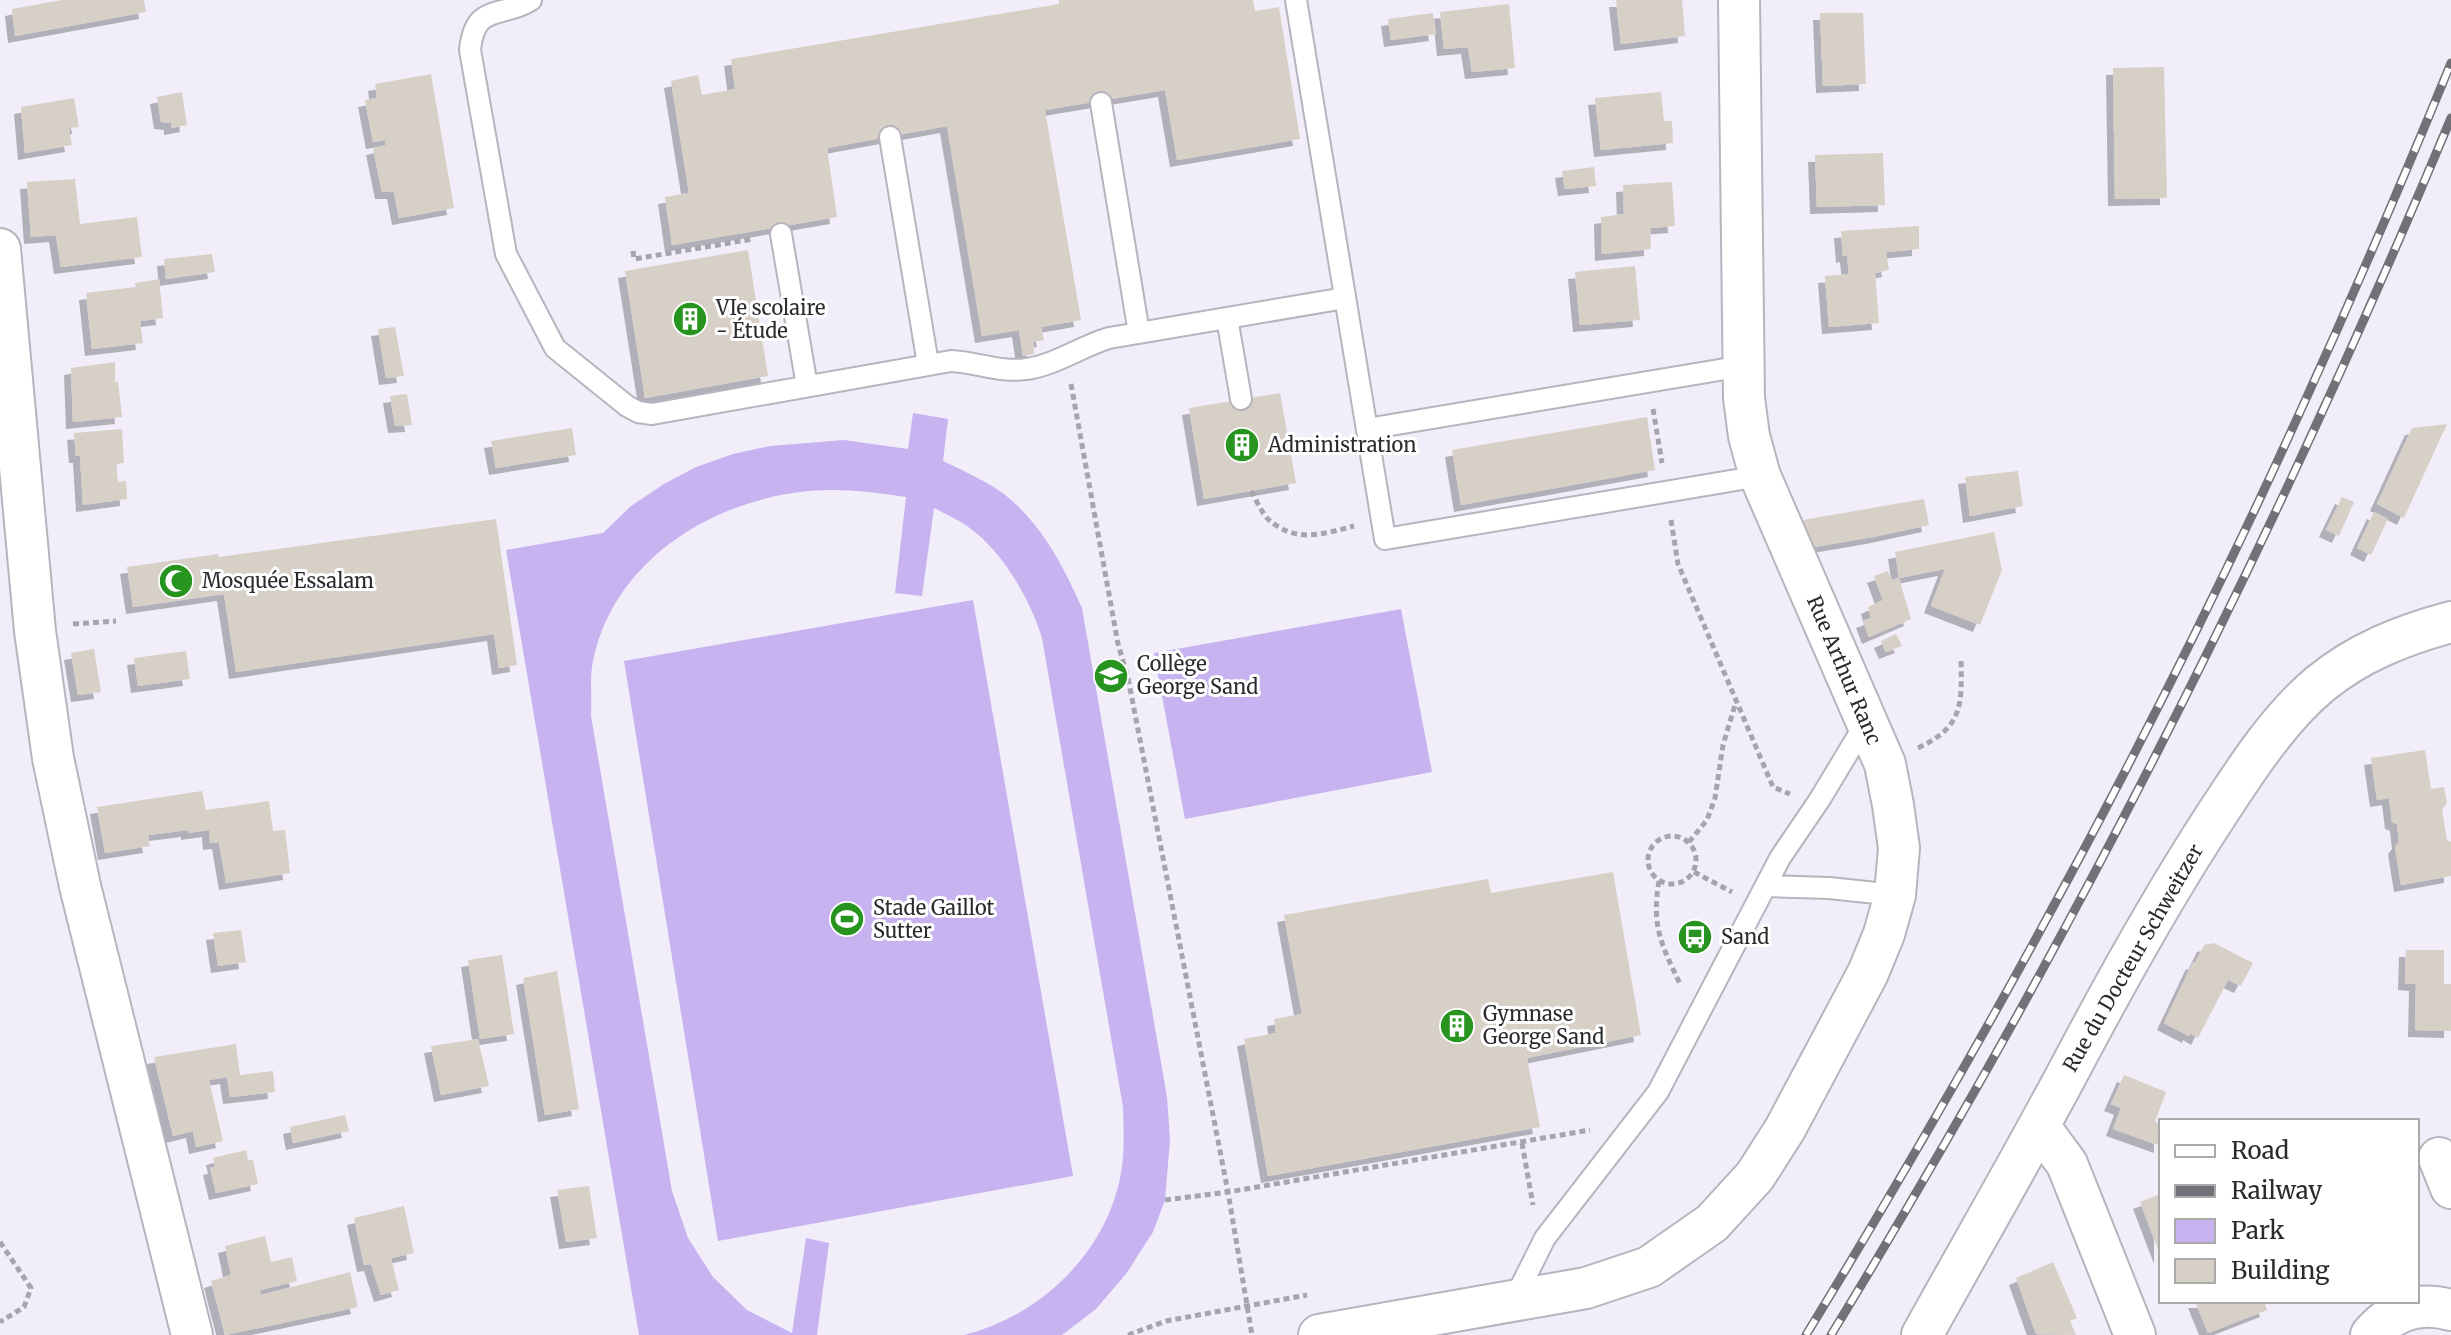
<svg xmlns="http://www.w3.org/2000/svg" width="2451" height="1335" viewBox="0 0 2451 1335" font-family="Merriweather,serif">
	<defs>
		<filter id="shadow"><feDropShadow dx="-7" dy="7" stdDeviation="0" flood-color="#0004"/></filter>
	</defs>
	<rect width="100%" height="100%" fill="#f1eef9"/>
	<path fill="#c6b3f0" d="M913,413L948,419L943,461C964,471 986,481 1004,494C1041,523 1064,567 1082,608L1167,1097L1170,1140L1165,1200L1153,1232L1126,1274L1096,1309L1062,1335H964C1036,1317 1099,1260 1118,1187C1125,1161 1124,1134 1123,1107L1042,638C1030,599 1002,550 967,526C957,519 945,514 934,508L922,596L895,593L906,497C874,492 841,488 808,491C709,501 610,563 592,667C590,682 592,700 591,716L672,1191L688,1238L713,1277L747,1310L792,1333L806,1238L829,1243L817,1335H639L506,550L603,533L631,506L664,484L696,467L733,454L770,446L844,440L908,449Z
		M973,600L1073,1176L718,1241L624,661Z
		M1401,609L1432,772L1185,819L1154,653Z"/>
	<path fill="#d7d0c7" filter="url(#shadow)" d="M62,0H144L146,12L15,36L12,9Z
		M1059,0H1253L1255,11L1279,7L1300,139L1177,160L1165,90L1045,110L1081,320L1041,327L1044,340L1033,342L1034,354L1023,356L1019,330L982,336L947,126L827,148L837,217L672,245L665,197L689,193L671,81L698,75L702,95L735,89L731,59L1059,4Z
		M1616,0H1682L1685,36L1621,44Z
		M1509,4L1515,68L1472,72L1468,47L1444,49L1440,12Z
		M1433,13L1436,34L1391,40L1388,19Z
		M1820,13H1863L1866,84L1823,86Z
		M2164,67L2167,198L2115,199L2113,68Z
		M431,74L454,208L399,218L394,192H382L373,148L386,145L385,140L373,142L365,100L377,98L375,84Z
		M182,92L187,125L171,128V123L161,122L157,97Z
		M1661,92L1664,121H1672L1673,143L1601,150L1595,98Z
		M74,98L79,127L69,128L72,145L25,153L21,107Z
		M1883,153L1885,205L1817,207L1815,155Z
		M1594,167L1596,186L1565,189L1562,171Z
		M75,179L80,224L137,217L142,257L61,267L56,235L31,237L27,182Z
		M1672,182L1675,226L1650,228L1651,249L1602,254L1601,217L1624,214L1623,185Z
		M1919,226V249L1886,252L1889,270L1875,273L1879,323L1829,327L1825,276L1849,274L1847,255L1843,256L1841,231Z
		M748,250L768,376L645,398L625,271Z
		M212,254L215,272L166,279L164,259Z
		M1635,266L1640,320L1580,325L1575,272Z
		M159,279L163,318L140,321L143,343L92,349L86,293L136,287L135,283Z
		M395,327L404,376L386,378L378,329Z
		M115,362V382H118L122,417L73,422L71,368Z
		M1280,393L1296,483L1204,499L1189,408Z
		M407,394L412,425L395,426L390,396Z
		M1647,417L1655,470L1461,505L1452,450Z
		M2447,424L2404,518L2377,504L2412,428Z
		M572,428L576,455L496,468L491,441Z
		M122,429L124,463L116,464L118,482L126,481L127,499L83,505L80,456H76L74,433Z
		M2018,471L2023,506L1970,516L1965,477Z
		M2342,497L2354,502L2339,536L2326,530Z
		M1924,499L1929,525L1873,537L1814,547L1803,520Z
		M2374,512L2388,519L2371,555L2357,548Z
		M496,519L517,665L499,668L494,634L236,672L224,594L133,607L127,567L218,554L219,557Z
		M1994,532L2002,570L1980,625L1931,606L1945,569L1899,578L1895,552Z
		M1888,571L1892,580L1899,578L1911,619L1869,637L1863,621L1871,618L1868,607L1883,600L1874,576Z
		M1896,634L1902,646L1886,652L1881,641Z
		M94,649L101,692L78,695L71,653Z
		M186,651L190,679L138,686L134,658Z
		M2425,750L2431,789L2444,787L2447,803L2442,810L2447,840L2451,842V876L2401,885L2395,847L2399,842L2397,824L2392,822L2389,798L2377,800L2371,758Z
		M202,791L206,810L269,801L273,831L285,830L290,873L226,883L219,842L210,843L209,830L188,833V830L148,835L150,846L105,853L97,807Z
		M1613,872L1641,1035L1527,1058L1540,1127L1268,1176L1244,1039L1276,1033L1274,1019L1302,1014L1284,915L1488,879L1491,893Z
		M241,930L246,962L218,966L213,933Z
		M2214,943L2253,963L2241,986L2228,980L2198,1038L2190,1033L2189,1036L2164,1023L2193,962L2195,963L2204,945Z
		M2406,950H2444V984H2451V1031L2415,1030L2416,984L2405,983Z
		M502,955L514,1034L480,1039L468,960Z
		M557,971L579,1109L545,1115L523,978Z
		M478,1039L489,1086L441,1095L431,1046Z
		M236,1044L240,1075L273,1071L275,1092L230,1097L227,1077L209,1080L223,1141L196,1147L193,1131L173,1136L154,1057Z
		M2124,1075L2166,1092L2155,1122L2161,1124V1146L2113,1129L2121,1108L2111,1104Z
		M345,1115L349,1131L293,1143L290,1127Z
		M246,1150L248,1160H253L258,1184L216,1193L210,1168L215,1167L213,1158Z
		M589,1186L597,1238L566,1242L557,1190Z
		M2161,1194V1257L2140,1202Z
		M404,1206L414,1253L391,1258L399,1290L381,1295L371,1264L364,1265L354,1218Z
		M265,1236L271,1262L292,1257L297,1281L260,1290L261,1295L350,1272L358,1307L225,1335L211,1281L231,1275L225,1246Z
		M2053,1262L2077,1318L2070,1321L2076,1335L2036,1334L2016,1278Z
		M2195,1301H2264L2267,1310L2208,1333Z"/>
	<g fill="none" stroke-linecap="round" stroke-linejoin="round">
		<g stroke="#b7b4be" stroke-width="24">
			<path id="service" d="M531,0C501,19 475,2 470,50L506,254L555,348L627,406L638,412L652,414L951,361C976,362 1001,373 1026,369C1053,366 1082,346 1109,338L1345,298
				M1296,0L1385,539L1760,476
				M1101,103L1139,333
				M890,137L928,364
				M781,234L807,386
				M1227,318L1241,399
				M1367,429L1743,366
				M1766,886L1829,888L1895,895
				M1514,1300L1545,1238L1658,1092L1780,858L1820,799L1867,721"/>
		</g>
		<g stroke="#b7b4be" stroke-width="44">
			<path id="minor" d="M0,249L35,631L53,758L80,886L192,1335
				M2039,1126L2067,1164L2135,1335
				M2439,1158L2451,1188
				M1319,1335L1586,1288L1649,1267L1712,1223L1755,1176L1785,1129L1868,973L1884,934L1895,895L1899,848L1893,805L1885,764L1760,476L1749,436L1744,398L1739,0
				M1922,1335C1973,1243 2026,1152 2075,1059C2119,976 2164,895 2215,817C2245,771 2278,719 2320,684C2359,652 2403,635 2451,622
				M2371,1335C2392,1310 2419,1301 2451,1310"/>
		</g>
		<path stroke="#a6a4ac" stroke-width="5" stroke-dasharray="6 4" stroke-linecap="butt" d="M633,251L634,259L753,239
			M1071,384L1118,644L1128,678L1228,1192L1252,1335
			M1653,409L1662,463
			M1251,491C1256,499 1261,512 1268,519C1295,544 1323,534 1354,526
			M1671,520L1678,564L1773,787L1790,794
			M73,624L116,621
			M1918,748C1963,727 1962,705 1961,660
			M1648 860a24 24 0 1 1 48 0a24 24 0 1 1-48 0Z
			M1689,842L1707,820L1715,798L1723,745L1735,705
			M1694,872L1732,892
			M1659,881C1651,927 1662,946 1681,986
			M1522,1143L1533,1205
			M1165,1200L1228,1192L1590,1130
			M0,1242L31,1288L24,1307L0,1322
			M1128,1335L1166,1321L1307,1295"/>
		<use href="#service" stroke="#fff" stroke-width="20"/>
		<use href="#minor" stroke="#fff" stroke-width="40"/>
		<g stroke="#737177" stroke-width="9">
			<path id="rail" d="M1806,1335C1987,1039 2157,727 2300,412C2353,296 2403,180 2451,63
				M1831,1335C2069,946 2275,539 2451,118"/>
		</g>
		<use href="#rail" stroke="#fff" stroke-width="6" stroke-dasharray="18" stroke-linecap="butt"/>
	</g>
	<defs>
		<g id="building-disc" transform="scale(1.8)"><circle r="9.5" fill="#26941f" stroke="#fff"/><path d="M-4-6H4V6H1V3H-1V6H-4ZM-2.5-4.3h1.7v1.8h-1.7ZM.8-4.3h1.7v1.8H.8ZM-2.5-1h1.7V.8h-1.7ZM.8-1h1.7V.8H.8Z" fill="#fff"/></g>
		<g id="mosque-disc" transform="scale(1.8)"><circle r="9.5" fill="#26941f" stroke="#fff"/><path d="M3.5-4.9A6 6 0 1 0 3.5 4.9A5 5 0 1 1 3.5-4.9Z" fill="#fff"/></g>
		<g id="school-disc" transform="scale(1.8)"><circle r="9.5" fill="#26941f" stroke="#fff"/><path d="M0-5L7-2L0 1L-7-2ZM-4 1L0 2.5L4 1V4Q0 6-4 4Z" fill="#fff"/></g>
		<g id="stadium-disc" transform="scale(1.8)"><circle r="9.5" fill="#26941f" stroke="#fff"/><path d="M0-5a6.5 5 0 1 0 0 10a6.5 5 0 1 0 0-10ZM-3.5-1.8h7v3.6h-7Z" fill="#fff"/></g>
		<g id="bus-disc" transform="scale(1.8)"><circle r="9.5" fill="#26941f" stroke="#fff"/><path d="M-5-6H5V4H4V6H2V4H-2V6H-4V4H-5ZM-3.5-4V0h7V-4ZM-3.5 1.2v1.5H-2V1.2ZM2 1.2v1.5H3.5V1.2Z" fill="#fff"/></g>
	</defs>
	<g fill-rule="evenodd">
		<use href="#building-disc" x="690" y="319"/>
		<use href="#building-disc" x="1242" y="445"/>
		<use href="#mosque-disc" x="176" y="581"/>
		<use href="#school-disc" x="1111" y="676"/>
		<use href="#stadium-disc" x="847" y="919"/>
		<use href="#bus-disc" x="1695" y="937"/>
		<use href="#building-disc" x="1457" y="1026"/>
	</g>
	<g text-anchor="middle" stroke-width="6" stroke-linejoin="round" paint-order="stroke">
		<g font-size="20" fill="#2b2a2d" stroke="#fff" text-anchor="start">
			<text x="716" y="315">VIe scolaire<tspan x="716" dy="23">- Étude</tspan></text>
			<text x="1268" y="452">Administration</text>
			<text x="202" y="588">Mosquée Essalam</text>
			<text x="1137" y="671">Collège<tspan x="1137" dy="23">George Sand</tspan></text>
			<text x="873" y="915">Stade Gaillot<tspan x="873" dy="23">Sutter</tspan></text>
			<text x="1721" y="944">Sand</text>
			<text x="1483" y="1021">Gymnase<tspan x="1483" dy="23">George Sand</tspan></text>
		</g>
		<g font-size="20" fill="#2b2a2d" stroke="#fff">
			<text transform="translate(1844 670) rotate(67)" y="7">Rue Arthur Ranc</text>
			<text transform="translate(2133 958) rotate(-60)" y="7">Rue du Docteur Schweitzer</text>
		</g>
	</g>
	<rect x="2159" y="1119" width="260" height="184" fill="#ffffff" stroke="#aaaaab" stroke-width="2"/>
	<rect x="2175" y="1145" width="40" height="12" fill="#ffffff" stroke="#aaaaab" stroke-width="2"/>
	<text x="2231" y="1159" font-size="24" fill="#2b2a2d">Road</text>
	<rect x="2175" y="1185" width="40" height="12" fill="#737177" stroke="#aaaaab" stroke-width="2"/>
	<text x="2231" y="1199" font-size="24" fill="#2b2a2d">Railway</text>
	<rect x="2175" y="1219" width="40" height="24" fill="#c6b3f0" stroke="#aaaaab" stroke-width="2"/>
	<text x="2231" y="1239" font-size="24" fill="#2b2a2d">Park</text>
	<rect x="2175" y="1259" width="40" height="24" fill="#d7d0c7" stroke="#aaaaab" stroke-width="2"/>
	<text x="2231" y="1279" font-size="24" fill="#2b2a2d">Building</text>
</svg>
